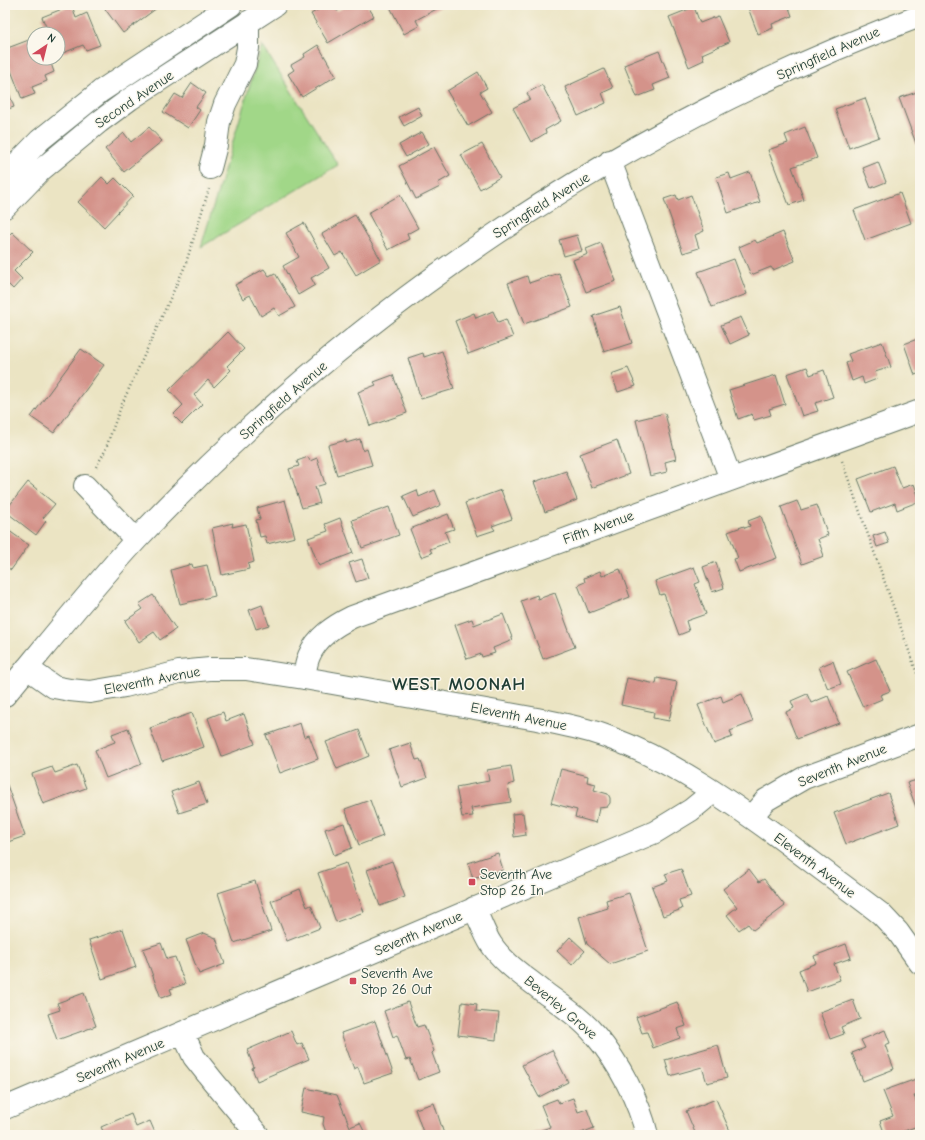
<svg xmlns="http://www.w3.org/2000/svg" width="925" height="1140" viewBox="0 0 925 1140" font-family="'Comic Neue',sans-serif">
	<rect width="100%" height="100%" fill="#fbf7ec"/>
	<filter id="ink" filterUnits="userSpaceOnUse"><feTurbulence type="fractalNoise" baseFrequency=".025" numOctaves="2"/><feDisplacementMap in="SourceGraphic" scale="8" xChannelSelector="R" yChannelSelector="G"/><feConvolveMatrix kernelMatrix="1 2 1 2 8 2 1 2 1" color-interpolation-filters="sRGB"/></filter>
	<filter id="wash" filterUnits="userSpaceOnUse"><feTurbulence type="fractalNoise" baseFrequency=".012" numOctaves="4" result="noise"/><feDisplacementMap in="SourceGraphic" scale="16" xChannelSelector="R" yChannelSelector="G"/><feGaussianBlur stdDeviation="0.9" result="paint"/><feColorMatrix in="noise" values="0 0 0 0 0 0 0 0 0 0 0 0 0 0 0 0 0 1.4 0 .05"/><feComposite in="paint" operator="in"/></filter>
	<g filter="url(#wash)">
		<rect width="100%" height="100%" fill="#ebe4c3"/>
		<path fill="#a1d788" stroke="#608a5e" d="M262,45L338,165L201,247Z"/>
		<g id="blocks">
			<path fill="#d4938a" d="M72,5L76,18L87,13L100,45L86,50L83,45L58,55V34H49L42,17Z
				M110,5H161L123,33L105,9Z
				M326,5H333L337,11L348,5H367L374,16L328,43L311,14Z
				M389,5H444L416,20L419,26L404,34Z
				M747,5H788L792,16L772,24L773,28L758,34Z
				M694,7L700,23L718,16L729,42L702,54L704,60L689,67L669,17Z
				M34,38V58H49L54,72L45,76L47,81L32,87L35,94L22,99L5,55V49Z
				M318,45L336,76L302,97L288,74L294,70L291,65L305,57L304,54Z
				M659,51L670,78L653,85L655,90L637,97L624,65Z
				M604,69L613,88L602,93L606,103L578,116L565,87Z
				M478,72L487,88L480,92L492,112L468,126L447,91Z
				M5,82L14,107L5,110Z
				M192,83L206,93L196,107L200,110L188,128L163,112L175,94L182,98Z
				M542,85L561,121L545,130L546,133L531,142L513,108L530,99L527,93Z
				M920,91V154L899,98Z
				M865,98L879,137L849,148L835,109Z
				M418,107L422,116L404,126L399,117Z
				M149,127L162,141L124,172L105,149L124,133L131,142Z
				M805,127L817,158L792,167L804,200L789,205L768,150L788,143L785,135Z
				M422,132L429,144L406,157L399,145Z
				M482,144L500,177L480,189L461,155Z
				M434,147L450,176L438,183L440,187L416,199L399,166Z
				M878,162L886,182L871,188L863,168Z
				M750,172L760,202L728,213L716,177L729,173L731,179Z
				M102,177L109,184L115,178L133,196L104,227L78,202Z
				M900,193L911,223L865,240L854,210Z
				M400,195L418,228L407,234L409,239L388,250L368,213Z
				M676,195L678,200L691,195L704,231L695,235L699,248L683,253L664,199Z
				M355,215L381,260L356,275L342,252L335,256L322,234Z
				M304,223L329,268L311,278L315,285L298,295L283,266L299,257L286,233Z
				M12,232L33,252L14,271L22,279L13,289L5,281V239Z
				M783,232L795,261L773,270L771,267L751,275L739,247L755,240L757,243Z
				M577,235L582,251L564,256L559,240Z
				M601,243L616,281L586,292L573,260L588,254L586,249Z
				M734,259L747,294L712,307L698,272Z
				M264,269L269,276L275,273L295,307L279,316L274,308L261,316L250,295L243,299L235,285Z
				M559,273L572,307L524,324L508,283L527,276L529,283Z
				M620,307L632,343L604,352L593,316Z
				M493,311L498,322L506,319L513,337L468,354L455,321L474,313L476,318Z
				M741,317L749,335L730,344L721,325Z
				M228,332L244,349L227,366L231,370L214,387L208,380L194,395L202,404L182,424L173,415L183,405L169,390Z
				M920,338V373L915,375L904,344Z
				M882,342L891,367L875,372L877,379L864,384L862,377L852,381L846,363L851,361L848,354Z
				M81,349L104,365L54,433L31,417Z
				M442,351L454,389L421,399L408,358L423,353L424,357Z
				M807,367L810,375L824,370L833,397L815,403L818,411L802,416L787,374Z
				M628,368L636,386L618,392L611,374Z
				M393,375L407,413L370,426L358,392L376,385L374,382Z
				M776,375L785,404L769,409L771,415L754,420L752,414L738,419L729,390Z
				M665,413L676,459L665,462L667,472L650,476L636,420Z
				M360,439L363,451L367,449L372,465L337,475L328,445L346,440V443Z
				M617,440L629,474L592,488L580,454Z
				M308,457L310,461L317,458L325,484L315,487L320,503L302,508L289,469L299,466L297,461Z
				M893,466L902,488L914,484L920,501L897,510L895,503L871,512L858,479Z
				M566,471L577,500L545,512L534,482Z
				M28,482L55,504L43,518L46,521L36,535L5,511Z
				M417,490L419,497L435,490L441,505L413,517L403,496Z
				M501,490L512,519L492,526L495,530L477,536L465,503Z
				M285,500L295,537L267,544L265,536L260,537L256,520L260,519L257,508Z
				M797,501L801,510L817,505L828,535L818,539L824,556L802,564L781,507Z
				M389,507L399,535L362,548L352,520Z
				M448,514L454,529L445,532L449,542L430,549L432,553L421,557L410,529Z
				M761,516L777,558L739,572L734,559L738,558L728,532L744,526L745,528L750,526L748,521Z
				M340,518L353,553L319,566L308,538L328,531L325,524Z
				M233,523L232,527L246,524L254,562L248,564L249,569L222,575L212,528Z
				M5,528L29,545L11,570L8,568L5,572Z
				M885,532L889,543L877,547L873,536Z
				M362,559L368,578L356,582L349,563Z
				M716,562L724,588L712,592L703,567Z
				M192,564L193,568L207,565L215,596L180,604L171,570Z
				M694,567L700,582L695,584L706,614L686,621L689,631L679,635L664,594L660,595L655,581Z
				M620,569L630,597L589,613L578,585L585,582L584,578L600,571L602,576Z
				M555,593L575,647L543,659L521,601L537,595L538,599Z
				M153,595L176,629L160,640L154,632L139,642L125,621L143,609L139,604Z
				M262,605L269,625L256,629L249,610Z
				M503,614L513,640L493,648L495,653L482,657L481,654L467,659L455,625L472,619L474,625Z
				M876,659L890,691L880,695L882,699L863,707L847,672Z
				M833,661L841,684L828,689L819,667Z
				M627,678L656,684L657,678L677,682L669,721L653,718L654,712L621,705Z
				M742,694L753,722L730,731L732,737L714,744L698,705L721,696L723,702Z
				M807,694L811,703L828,696L839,723L797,739L786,712L794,708L791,701Z
				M223,712L226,721L244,714L255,744L222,756L208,718Z
				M192,713L204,747L162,761L150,728Z
				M300,723L304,737L309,735L318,759L280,773L266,735Z
				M128,728L142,764L106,778L95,750L115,742L112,734Z
				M359,730L369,756L337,769L326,742Z
				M410,743L416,760L420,759L427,778L402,787L389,750Z
				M77,765L86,788L43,804L32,774L52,767L55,773Z
				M511,766L514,783L508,785L511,802L471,808L473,816L462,817L456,787L489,781L487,770Z
				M561,769L588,776L587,782L596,784L594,790L608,794L610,798V803L607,807L599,808L596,823L575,817L577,810L551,803Z
				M920,779V818L907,783Z
				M199,782L207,804L179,813L171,792Z
				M7,785L25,836L5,843V786Z
				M888,793L899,824L846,844L834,813Z
				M370,800L383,836L359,845L345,809Z
				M523,813L526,835L514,837L512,814Z
				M344,823L352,848L334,855L325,829Z
				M498,853L503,870L473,879L468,863Z
				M392,861L405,897L380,906L367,870Z
				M346,863L364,912L336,922L318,873Z
				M681,869L691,896L679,900L682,909L663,916L652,887L668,881L665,874Z
				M749,869L759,882L764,879L785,906L753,930L748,924L739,930L727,915L737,907L723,889Z
				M255,881L271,931L234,943L218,893Z
				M300,889L307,907L311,905L320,928L287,941L271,901Z
				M629,893L648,951L610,964L587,944L579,917L608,908L606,900Z
				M123,929L136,967L102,979L89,940Z
				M204,933L216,938L225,964L199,974L186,940Z
				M570,937L585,951L572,965L557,951Z
				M161,943L167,959L175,957L185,984L170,989L172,994L161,998L143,949Z
				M846,944L851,958L834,964L840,980L807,992L799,970L816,963L814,956Z
				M84,993L96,1026L57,1040L48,1014L60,1010L57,1003Z
				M853,1000L860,1019L841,1027L844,1034L830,1039L820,1012Z
				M408,1002L417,1027L424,1025L434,1051L432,1053L439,1072L418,1080L410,1059L406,1060L397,1035L393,1037L384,1011Z
				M462,1002L477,1004L476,1011L499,1013L496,1040L458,1035Z
				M677,1002L686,1026L677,1029L680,1038L653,1048L647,1032L642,1033L636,1017Z
				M375,1021L393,1073L364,1083L358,1067L354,1069L341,1033Z
				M885,1030L890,1043L885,1045L894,1069L863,1081L852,1053L865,1048L861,1040Z
				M291,1031L297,1045L302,1043L309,1059L257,1081L252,1068L254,1067L247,1050Z
				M718,1045L727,1078L707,1083L702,1067L670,1076L665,1060Z
				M552,1050L568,1082L539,1097L522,1065Z
				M916,1079L920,1088V1094L914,1096L920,1110V1125L894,1135H885L880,1121L893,1116L883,1091Z
				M306,1088L337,1095L350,1127L360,1123L366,1135H327L323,1124L324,1117L301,1112Z
				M573,1098L578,1112L587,1109L594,1128L576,1135H528L550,1127L541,1105L557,1099L559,1103Z
				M716,1099L730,1131L719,1135H696L686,1111Z
				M434,1103L444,1134L440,1135H424L415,1109Z
				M131,1114L136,1127L150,1121L156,1135H105L101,1127Z
				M193,1131L195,1135H184Z"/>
		</g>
	</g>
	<g filter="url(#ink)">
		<use href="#blocks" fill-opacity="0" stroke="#676" stroke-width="1"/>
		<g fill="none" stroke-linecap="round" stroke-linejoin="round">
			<g stroke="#676" stroke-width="24">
				<path id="minor" d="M610,161L731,479
					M210,168L216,145L219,122L225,104L245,64L248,48V22
					M5,176L40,140L101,91L231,5
					M5,207L41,170L99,122L130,99L275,5
					M85,486L136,540
					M27,668L54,687L70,690L90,692L125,686L179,672L210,669H246L304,678L537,719C561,724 585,728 608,737C673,761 731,802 787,843C818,867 850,890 881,914L898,932L920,963
					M304,678C305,671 306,663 309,656C317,637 334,626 352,617L920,411
					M5,695C48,643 90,590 136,540C353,309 622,126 920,16
					M751,817L766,800L804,778L920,735
					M474,908C480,920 484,933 491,944C504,964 527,978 545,993C563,1006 582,1019 596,1036C619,1063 639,1101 647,1135
					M183,1033L194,1057L213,1081L258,1135
					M5,1108L655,832L691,810L713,792"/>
			</g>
			<path stroke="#676" stroke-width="2.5" stroke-dasharray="1 3" stroke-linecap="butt" d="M842,461L920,682
				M96,467L105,451L114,425L122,404L185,266L209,189"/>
			<use href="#minor" stroke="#fff" stroke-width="22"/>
		</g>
	</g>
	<g fill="#d1495b" stroke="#fbf7ec" stroke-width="1.5">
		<rect x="468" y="878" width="8" height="8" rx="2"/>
		<rect x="349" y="977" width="8" height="8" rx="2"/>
	</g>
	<g text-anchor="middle" stroke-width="3" stroke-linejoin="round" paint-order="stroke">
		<g font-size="14" fill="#1f3d34" stroke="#fbf7ec">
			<text transform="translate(828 53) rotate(-24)" y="5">Springfield Avenue</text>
			<text transform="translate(134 99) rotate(-34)" y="5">Second Avenue</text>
			<text transform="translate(541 205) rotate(-32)" y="5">Springfield Avenue</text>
			<text transform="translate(283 400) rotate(-41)" y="5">Springfield Avenue</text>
			<text transform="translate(598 527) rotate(-20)" y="5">Fifth Avenue</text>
			<text transform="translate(152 680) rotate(-11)" y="5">Eleventh Avenue</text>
			<text transform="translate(519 716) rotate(11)" y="5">Eleventh Avenue</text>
			<text transform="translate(842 765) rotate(-22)" y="5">Seventh Avenue</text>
			<text transform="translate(815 865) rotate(37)" y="5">Eleventh Avenue</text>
			<text transform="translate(418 933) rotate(-23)" y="5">Seventh Avenue</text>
			<text transform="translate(561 1007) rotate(40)" y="5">Beverley Grove</text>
			<text transform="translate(120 1060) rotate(-23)" y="5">Seventh Avenue</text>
		</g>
		<g font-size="14" fill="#1f3d34" stroke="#fbf7ec" text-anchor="start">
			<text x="480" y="879">Seventh Ave<tspan x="480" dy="16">Stop 26 In</tspan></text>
			<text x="361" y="978">Seventh Ave<tspan x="361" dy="16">Stop 26 Out</tspan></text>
		</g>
		<g font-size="18" font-weight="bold" letter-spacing="1" fill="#1f3d34" stroke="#fbf7ec">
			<text x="459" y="690">WEST MOONAH</text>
		</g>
	</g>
	<rect width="925" height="1140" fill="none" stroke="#fbf7ec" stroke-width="20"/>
	<g transform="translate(46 46) rotate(35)"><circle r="19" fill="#fbf7ec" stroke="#a3ada2"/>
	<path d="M0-3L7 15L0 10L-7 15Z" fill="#d1495b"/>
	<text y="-6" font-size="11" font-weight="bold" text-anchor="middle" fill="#1f3d34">N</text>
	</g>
</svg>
